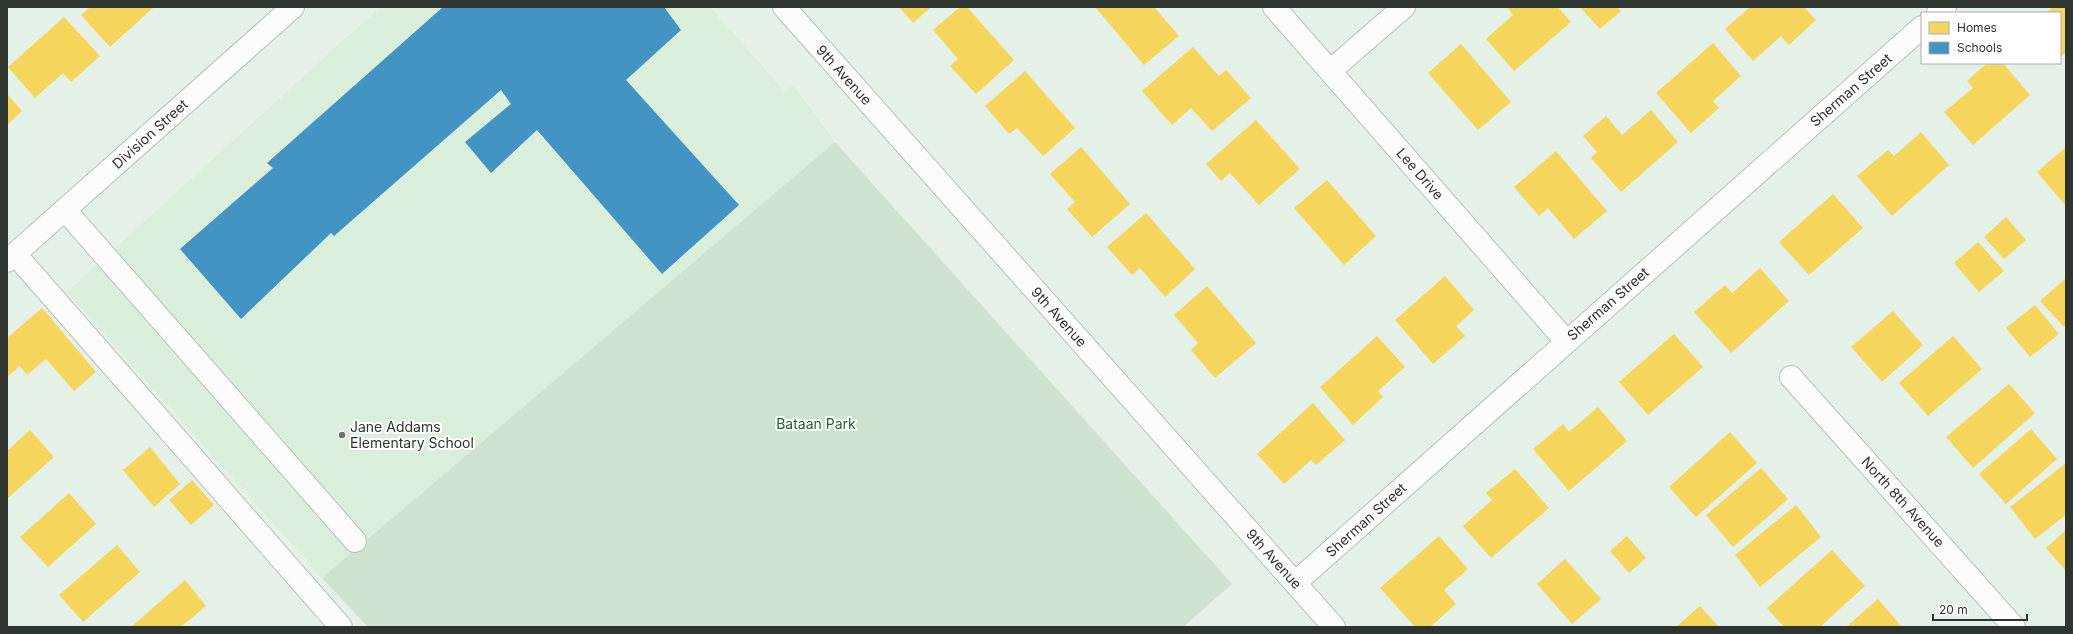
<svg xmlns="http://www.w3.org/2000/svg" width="2073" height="634" viewBox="0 0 2073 634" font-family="Inter,sans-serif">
	<rect width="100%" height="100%" fill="#e5f0e6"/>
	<path fill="#daeedc" d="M380,7H710L784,91L793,85L835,142L322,578L67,292Z"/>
	<path fill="#cde2cf" d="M835,142L1232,584L1183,627H368L322,578Z"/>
	<path fill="#f6d55c" d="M90,7H154L110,47L81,15Z
		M899,7H931L913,23Z
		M960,7H967L1014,60L976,94L950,66L958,59L933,30Z
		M1095,7H1154L1179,36L1144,65Z
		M1507,7H1558L1571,22L1514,71L1486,39L1513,15Z
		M1580,7H1617L1621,11L1600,29Z
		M1750,7H1804L1816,20L1789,45L1781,36L1753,61L1725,29Z
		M2053,7H2066V52L2060,57V13H2046Z
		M64,17L100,56L71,82L63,73L35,98L8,67Z
		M1713,43L1741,76L1713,101L1719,108L1691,133L1656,93Z
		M1461,44L1511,102L1478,130L1428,73Z
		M1193,47L1219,76L1226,70L1251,98L1212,131L1191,108L1172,125L1142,91Z
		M1987,63H2003L2030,95L1973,145L1944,112L1973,88L1967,81Z
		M1025,71L1075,128L1043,156L1017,128L1009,134L985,106Z
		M7,94L22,111L7,125Z
		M1651,110L1678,142L1621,192L1591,158L1597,152L1583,136L1606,116L1622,135Z
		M1256,120L1300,169L1259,205L1230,173L1221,181L1206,164Z
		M1921,132L1949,165L1892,216L1857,176L1888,150L1894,156Z
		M1081,147L1130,204L1092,237L1067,209L1075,202L1050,174Z
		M2066,147V206L2037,172Z
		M1556,151L1607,211L1574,239L1548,208L1539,216L1514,187Z
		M1327,180L1376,236L1344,265L1294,208Z
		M1833,194L1863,228L1809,275L1779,242Z
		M1146,213L1195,269L1165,297L1140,268L1132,275L1107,247Z
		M2006,217L2026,240L2004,259L1984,237Z
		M1978,242L2004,271L1979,292L1954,263Z
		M1760,268L1789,301L1731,353L1694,312L1725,285L1732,293Z
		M1445,276L1474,310L1456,326L1465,336L1433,364L1395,320Z
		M2066,278V326L2064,327L2040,301Z
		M1207,286L1256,343L1215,378L1191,350L1198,343L1174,315Z
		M2035,305L2059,334L2030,357L2006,328Z
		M42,308L96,372L74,391L46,359L27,375L20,366L7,377V338Z
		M1893,311L1923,345L1882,382L1851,347Z
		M1674,334L1703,367L1648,415L1619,382Z
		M1377,336L1405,367L1378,391L1383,397L1353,425L1320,387Z
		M1953,336L1982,369L1928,416L1899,383Z
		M2009,384L2035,413L1973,468L1946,437Z
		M1313,403L1345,440L1316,465L1311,460L1284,484L1257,454Z
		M1598,407L1627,441L1569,491L1533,449L1563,424L1569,432Z
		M2031,429L2057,459L2006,504L1979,474Z
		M30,430L54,457L7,499V451Z
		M1730,432L1757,463L1696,517L1669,487Z
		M150,447L180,484L154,507L123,470Z
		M2066,463V515L2035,539L2010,507Z
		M1761,468L1788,499L1733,547L1706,515Z
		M1515,469L1549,508L1491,558L1463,526L1492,500L1486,493Z
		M192,480L214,505L191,525L169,500Z
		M69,493L96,524L48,567L20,537Z
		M1796,505L1821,537L1760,587L1735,555Z
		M2066,530V571L2046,548Z
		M1439,536L1468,569L1444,590L1456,604L1430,627H1415L1380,588Z
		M1627,536L1646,558L1629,573L1610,551Z
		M117,545L140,572L83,622L59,595Z
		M1832,550L1865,586L1820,627H1784L1767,608Z
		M1565,559L1601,599L1572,624L1537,584Z
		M185,580L206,606L181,627H131Z
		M1878,599L1902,627H1846Z
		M1700,606L1719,627H1676Z"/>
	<path fill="#4393c3" d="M443,7H664L681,30L626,80L739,205L662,274L537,130L491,173L465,142L511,104L501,90L334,236L331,233L241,319L180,249L273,168L267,163Z"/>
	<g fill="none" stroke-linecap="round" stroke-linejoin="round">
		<g stroke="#b8c1b9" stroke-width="24">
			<path id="minor" d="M784,7L1334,627
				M1274,7L1566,341
				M1938,13L1945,7
				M1330,71L1404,7
				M65,210L355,541
				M15,254L341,627
				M7,261L293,7
				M1791,377L2014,627
				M1295,583L1922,27"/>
		</g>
		<use href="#minor" stroke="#fbfdfb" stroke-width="22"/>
	</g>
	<circle fill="#6d766e" stroke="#fff" stroke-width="1.5" cx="342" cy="435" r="4"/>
	<g text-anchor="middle" stroke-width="4" stroke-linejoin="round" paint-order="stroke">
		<g font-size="14" fill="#2d352e" stroke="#fff">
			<text transform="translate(844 75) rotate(48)" y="5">9th Avenue</text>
			<text transform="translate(1851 90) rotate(-41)" y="5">Sherman Street</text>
			<text transform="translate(150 134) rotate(-42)" y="5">Division Street</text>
			<text transform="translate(1420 174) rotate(49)" y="5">Lee Drive</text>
			<text transform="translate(1608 304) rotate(-41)" y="5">Sherman Street</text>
			<text transform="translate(1059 317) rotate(48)" y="5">9th Avenue</text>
			<text transform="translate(1903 502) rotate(48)" y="5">North 8th Avenue</text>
			<text transform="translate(1366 520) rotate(-42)" y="5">Sherman Street</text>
			<text transform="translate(1274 559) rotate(48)" y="5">9th Avenue</text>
		</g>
		<g font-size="14" fill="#226130" stroke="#fff">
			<text x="816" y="429">Bataan Park</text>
		</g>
		<g font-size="14" fill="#2d352e" stroke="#fff" text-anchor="start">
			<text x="350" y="432">Jane Addams<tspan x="350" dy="16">Elementary School</tspan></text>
		</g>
	</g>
	<rect width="2073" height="634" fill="none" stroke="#2d352e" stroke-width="16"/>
	<rect x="1921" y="12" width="140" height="52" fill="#ffffff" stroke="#abaeab"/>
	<rect x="1929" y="22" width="20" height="12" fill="#f6d55c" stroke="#abaeab"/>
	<text x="1957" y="32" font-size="12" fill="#2d352e">Homes</text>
	<rect x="1929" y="42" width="20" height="12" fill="#4393c3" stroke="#abaeab"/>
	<text x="1957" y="52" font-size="12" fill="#2d352e">Schools</text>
	<path d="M1933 614v6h94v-6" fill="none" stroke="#2d352e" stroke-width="2"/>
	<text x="1939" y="614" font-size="12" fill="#2d352e" stroke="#ffffff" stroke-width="3" paint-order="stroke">20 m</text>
</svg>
